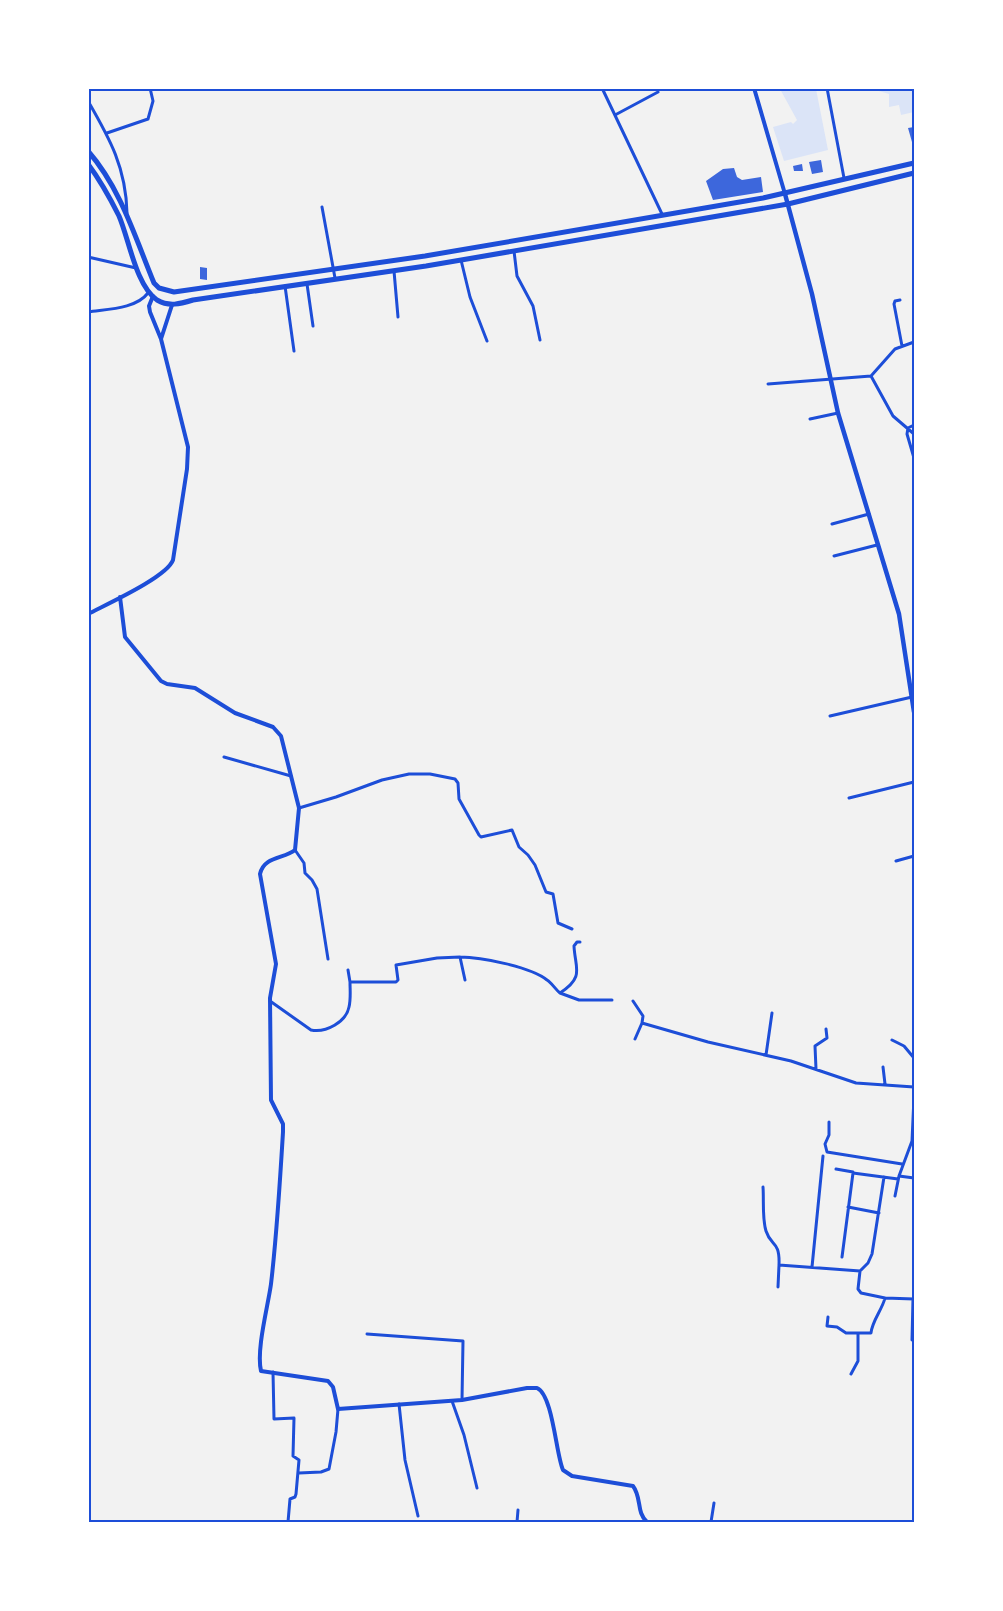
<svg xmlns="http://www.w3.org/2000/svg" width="1003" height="1611" viewBox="0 0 1003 1611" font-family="Lora,serif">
	<rect width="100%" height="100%" fill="#f2f2f2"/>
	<path fill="#dbe4f7" d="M780,89H816L828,150L784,161L773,127L791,122L793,124L797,120Z
		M879,89H914V112L901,115L899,105L889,107V94L879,91Z"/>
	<path fill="#3d67dc" d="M914,127V149L908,128Z
		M821,160L823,172L812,174L809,162Z
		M802,164L803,171H794L793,166Z
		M734,168L737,177L742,180L761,177L763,192L713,200L706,181L723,169Z
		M200,267L207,268V280L200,279Z"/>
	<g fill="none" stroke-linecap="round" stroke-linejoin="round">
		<path stroke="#1d4ed8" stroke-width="3" d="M602,88L662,214
			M827,88L844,178
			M88,101C110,139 126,168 127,213
			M615,115L658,92
			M107,133L148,119L153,101L150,88
			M322,207L335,278
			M514,251L517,276L533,306L540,340
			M88,257L136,268
			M461,260L470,297L487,341
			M394,271L398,317
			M307,284L313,326
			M285,286L294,351
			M900,300L895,301L894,304L902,346
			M88,312C107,309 136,309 148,293
			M871,376L895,349L914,342
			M768,384L871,376L893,416L914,434
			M810,419L838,413
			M914,425L908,428L907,434L914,458
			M832,524L869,514
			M834,556L877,545
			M830,716L912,697
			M224,757L291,776
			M849,798L914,782
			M299,808L336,797L382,780L409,774H430L455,779L458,783L459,799L479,835L481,837L512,830L519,847L528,855L535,865L546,892L553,894L558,923L572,929
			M295,850L304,863L305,873L312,880L317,889L328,959
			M896,861L914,856
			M460,957C481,957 531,967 547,980C552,983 555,989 560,993C585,977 575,968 574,946L577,942H580
			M348,970L350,982
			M560,993L579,1000H612
			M270,1001L311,1030C326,1033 346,1022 349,1007C351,999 350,990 350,982H396L398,980L396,965L437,958L460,957L465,980
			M633,1001L643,1016L642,1023
			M635,1039L642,1023L708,1042L791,1061L856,1083L914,1087
			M892,1040L904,1046L914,1058
			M766,1055L772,1013
			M883,1067L885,1084
			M816,1069L815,1046L827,1038L826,1029
			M829,1122V1135L825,1144L827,1152L902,1164
			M836,1169L853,1172
			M899,1176L914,1178
			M884,1177L872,1254L868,1263L860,1271L858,1289L861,1293L885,1298L914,1299
			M763,1187C764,1201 762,1218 766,1231C771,1247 780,1240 779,1265L860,1271
			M895,1196L899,1176L912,1141L914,1097
			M848,1207L879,1213
			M842,1257L853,1173L898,1179
			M812,1267L823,1156
			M778,1287L779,1265
			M828,1317L827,1326L837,1327L846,1333H871C872,1321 882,1310 885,1298
			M367,1334L463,1341L462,1400
			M912,1340L913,1299
			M273,1372L274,1419L294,1418L293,1456L299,1460L296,1494L295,1497L290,1499L288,1522
			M851,1374L858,1361V1333
			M452,1401L464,1435L477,1488
			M399,1404L405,1460L418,1516
			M299,1473L321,1472L329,1469L336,1432L338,1409
			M517,1522L518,1510
			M711,1522L714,1503"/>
		<path stroke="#1d4ed8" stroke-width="4" d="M754,88L785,194
			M161,339L172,305
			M120,597L125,637L161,681L167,684L195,688L235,713L273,727L281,736L299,808L295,850C284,859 264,856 260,874L276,964L270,998L271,1100L283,1124V1132C280,1182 277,1233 271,1284C268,1306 256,1350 261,1371L328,1381L333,1387L338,1409L462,1400L527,1388C529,1388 535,1388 537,1388C553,1395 556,1455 563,1470L572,1476L633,1486C642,1498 636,1512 647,1522
			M88,614C107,604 167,577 173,560L187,469L188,447L161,339L150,312L149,306L153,296"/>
		<path stroke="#1d4ed8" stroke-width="4.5" d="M785,194L812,294L838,413L899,614L914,712"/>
		<path stroke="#1d4ed8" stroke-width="5" d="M88,151C121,189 135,237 154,283L159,288L174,292L425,256L763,198L914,163
			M88,164C100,180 110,198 119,216C129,239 136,286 157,300C169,307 180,304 193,300L426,266L788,204L914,173"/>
	</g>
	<rect width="1003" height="1611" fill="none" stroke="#ffffff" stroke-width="180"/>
	<rect x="90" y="90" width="823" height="1431" fill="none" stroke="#1d4ed8" stroke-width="2"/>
</svg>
